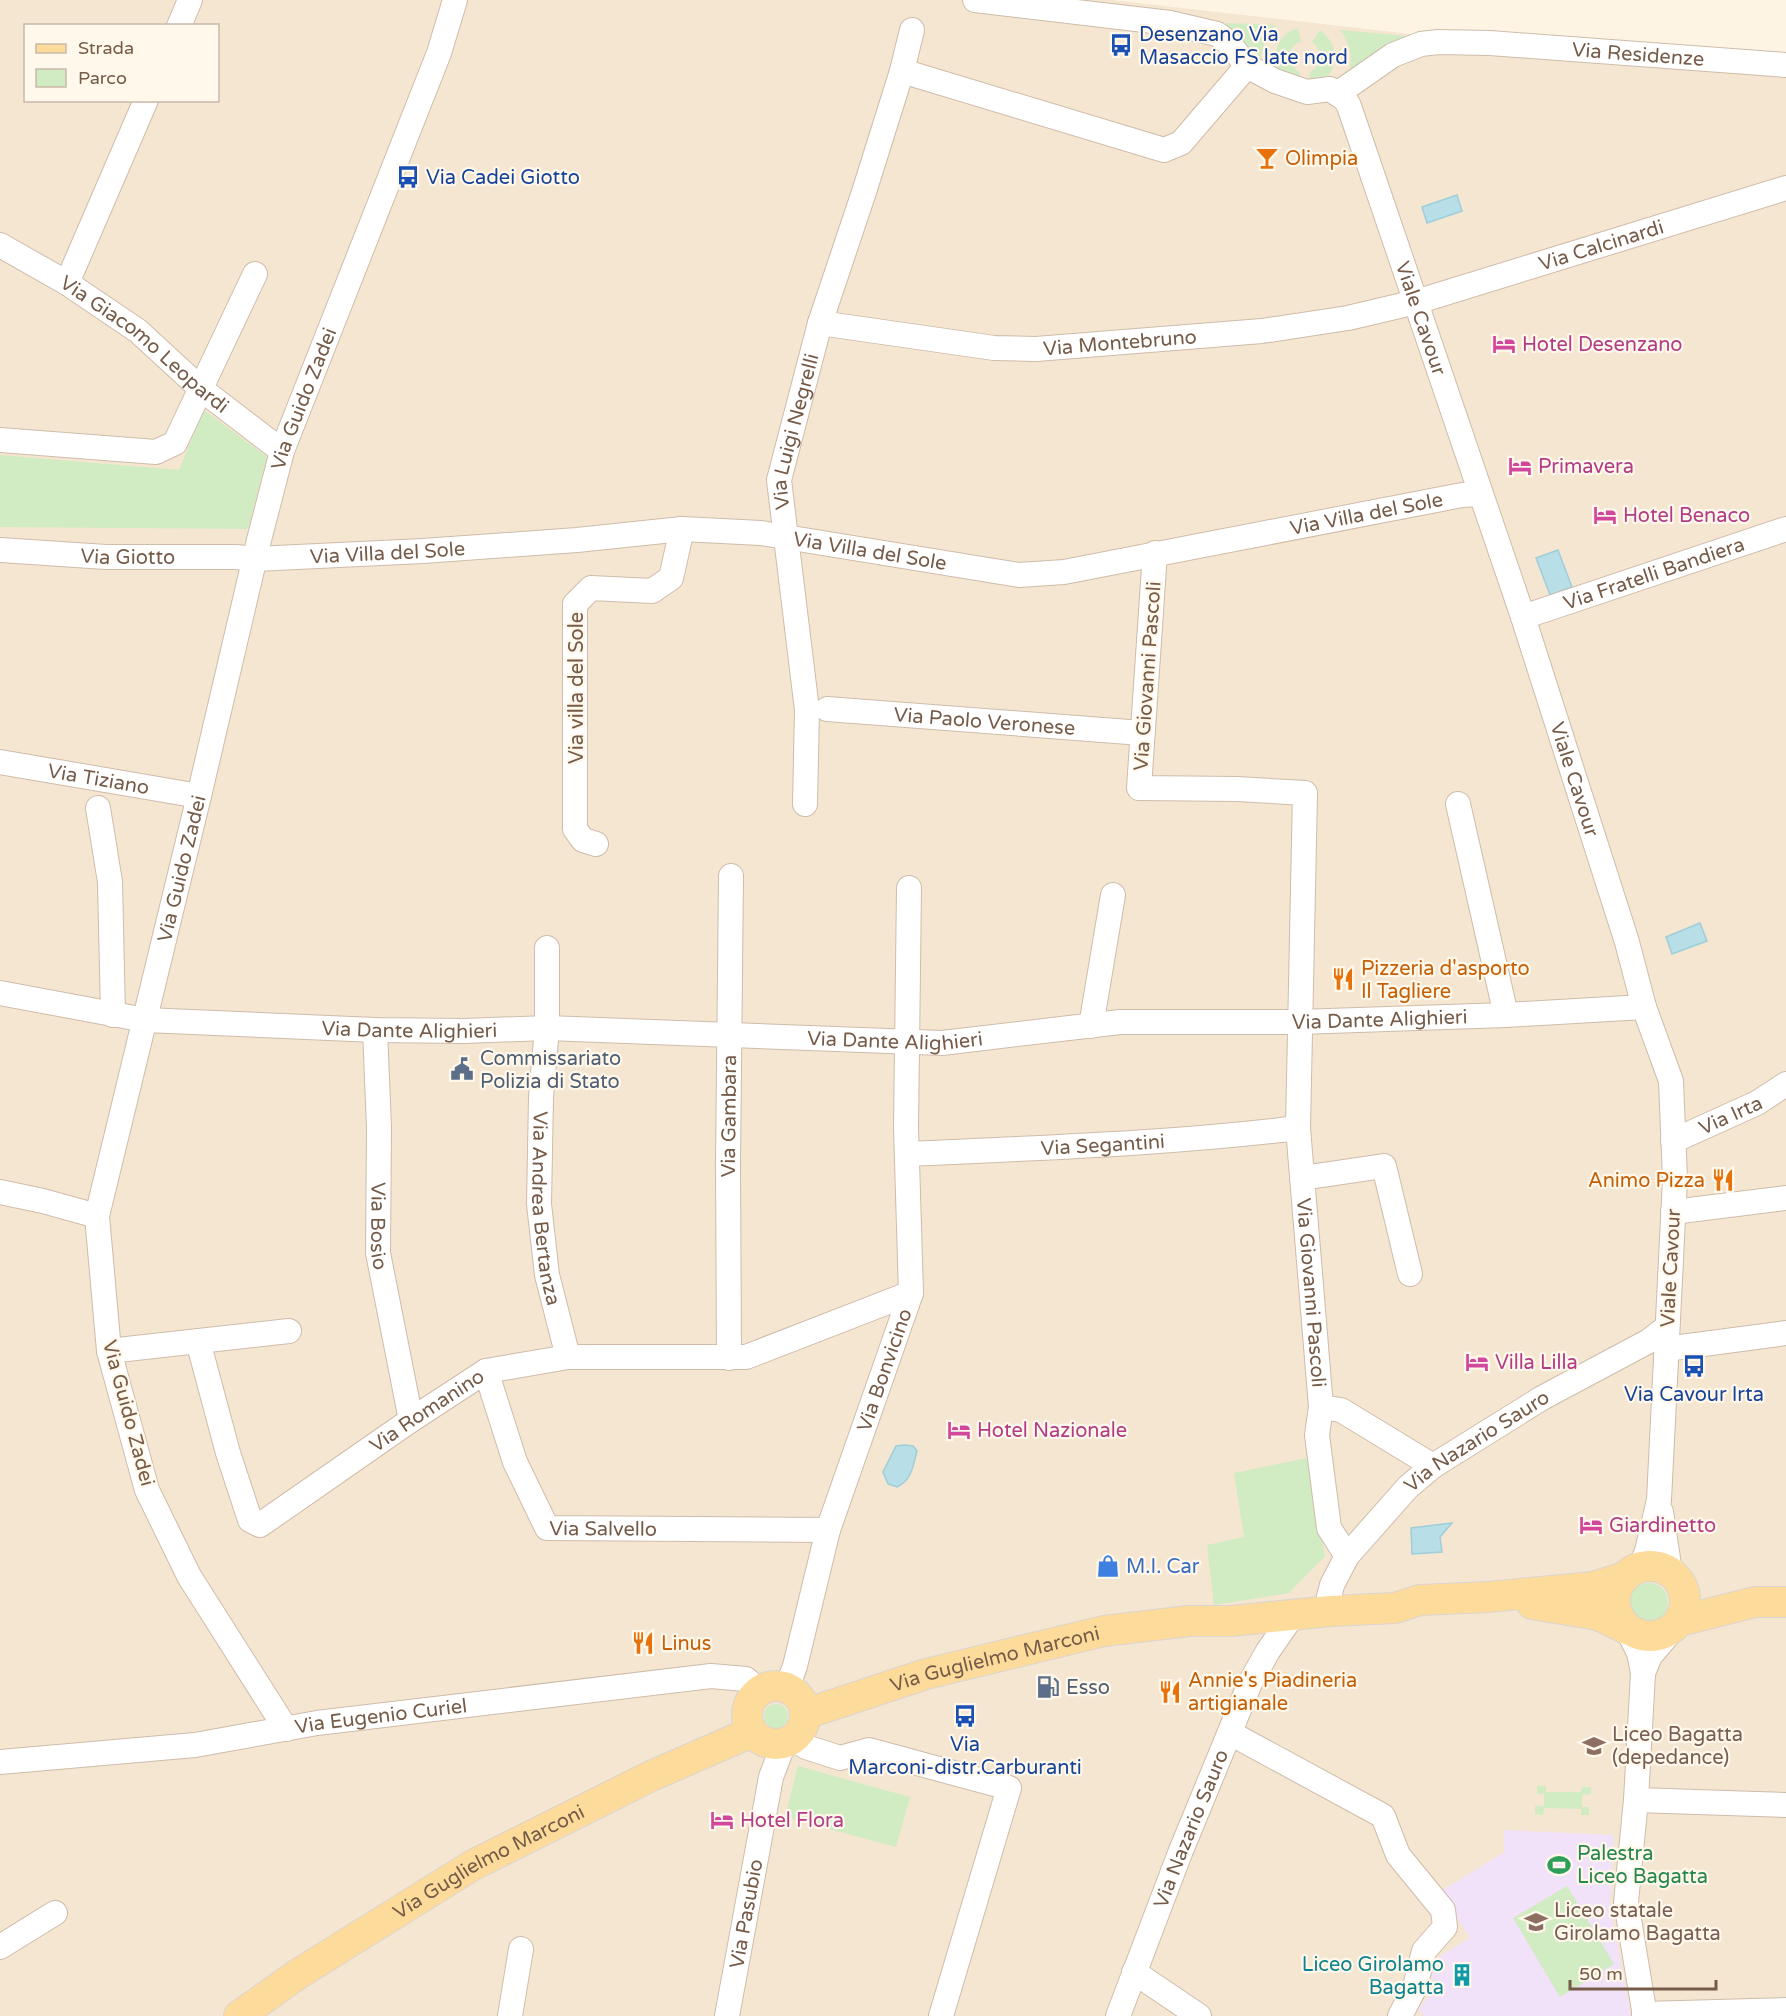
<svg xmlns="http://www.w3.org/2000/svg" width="1786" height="2016" viewBox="0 0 1786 2016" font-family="'Varela Round',sans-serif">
	<rect width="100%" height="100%" fill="#fdf4e4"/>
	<path fill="#f5e6d2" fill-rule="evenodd" d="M0,0H1112L1490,43L1786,65V2016H0ZM26,26H218V100H26Z"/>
	<path fill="#f1e1f9" d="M1504,1830L1614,1835L1610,1906L1631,2016H1425L1418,2010L1437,1986L1425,1965L1470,1938L1440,1892L1504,1852Z"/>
	<path fill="#d1ebc2" d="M1227,23L1276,25L1266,37L1260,58L1220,26Z
		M1298,28L1301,41C1286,47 1285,65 1300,72L1299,81L1279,73C1272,53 1277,34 1298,28Z
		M1320,30C1338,44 1340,63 1325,80L1309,83L1310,72C1323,64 1324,51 1312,42Z
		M1340,30L1418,37L1348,76C1353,59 1351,44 1340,30Z
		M204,410L267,457L248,529L0,527V455L179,470Z
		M1307,1458L1325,1556L1289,1593L1214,1605L1207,1545L1244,1537L1234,1473Z
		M1630 1602a19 19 0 1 1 38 0a19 19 0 1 1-38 0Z
		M764 1716a12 12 0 1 1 24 0a12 12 0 1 1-24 0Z
		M798,1766L910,1797L896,1847L785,1817Z
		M1537,1786H1546V1792H1581L1582,1787H1591V1794L1582,1795V1807H1589V1815H1581V1809L1544,1808L1543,1815L1535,1814V1806H1544V1794H1537Z
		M1567,1886L1614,1964L1560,1997L1513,1918Z"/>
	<path fill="#b8dfe7" stroke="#9eced9" stroke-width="1.5" d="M1457,195L1462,211L1427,223L1422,207Z
		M1558,550L1572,587L1550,595L1536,558Z
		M1700,923L1707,941L1672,954L1666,937Z
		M904,1445L913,1446L917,1451C913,1466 912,1480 897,1487L888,1484L883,1472L896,1446Z
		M1452,1523L1440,1537L1442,1552L1412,1554L1411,1528Z"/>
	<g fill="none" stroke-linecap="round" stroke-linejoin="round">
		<g stroke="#cfbcaa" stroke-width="26">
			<g id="minor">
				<path id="s1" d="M975,0L1170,23L1217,34L1228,42L1247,66L1275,81L1307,92L1330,89L1345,99L1349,106L1523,617L1627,942L1644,1007L1671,1081L1675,1179L1659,1500L1647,1551L1640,1568"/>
				<path d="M179,26L190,0"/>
				<path d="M902,71L1164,150L1181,143L1247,66"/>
				<path id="s2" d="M1337,94L1393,55L1421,44L1438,42L1490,43L1786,65"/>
				<path id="s3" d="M0,245L67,283L138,331L201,389L282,451"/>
				<path d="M67,283L146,100"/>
				<path id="s4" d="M820,323L994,348L1036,349L1262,331L1348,318L1416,302L1786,188"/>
				<path d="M0,440L156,452L175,443L255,274"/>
				<path id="s5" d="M0,550L106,557H236L255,559L423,551L577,540L682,529L761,533L1019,575L1064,572L1462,495L1480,494"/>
				<path id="s6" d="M1155,553L1139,788L1237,789L1305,793L1298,1128L1321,1407L1317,1435L1329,1528L1347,1556"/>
				<path id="s7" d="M1523,617L1786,529"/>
				<path id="s8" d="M827,709L1142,733"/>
				<path id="s9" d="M0,762L199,796"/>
				<path id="s10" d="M805,804L807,710L779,480L820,323L864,192L902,71L912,30"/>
				<path d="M1458,804L1506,1015"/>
				<path d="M98,808L110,882L113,1015"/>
				<path d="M596,844L583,840L575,829V604L591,588L652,591L671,578L682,529"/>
				<path id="s11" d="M547,948V1028L541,1097L539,1204L547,1275L568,1357"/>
				<path id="s12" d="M0,993L145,1020L375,1030L464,1031L547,1028L942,1043L1120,1022H1299L1506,1015L1644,1007"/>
				<path d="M1091,1026L1113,895"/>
				<path id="s13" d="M375,1030L379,1128L378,1253L411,1420"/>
				<path id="s14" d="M1673,1141L1757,1103L1786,1084"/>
				<path id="s15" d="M907,1154C1037,1148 1168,1144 1298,1128"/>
				<path d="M1302,1178L1384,1166L1410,1274"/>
				<path d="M0,1192L43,1201L97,1216"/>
				<path d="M1673,1212L1786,1198"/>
				<path id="s16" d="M198,1341L228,1453L250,1520L260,1525L411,1420L486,1371L568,1357H746L911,1293"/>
				<path d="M1666,1349L1786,1333"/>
				<path d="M109,1351L289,1331"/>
				<path id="s17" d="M729,1358L728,1164L731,876"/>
				<path id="s18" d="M486,1371L515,1462L547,1528L828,1530"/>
				<path d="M1321,1407L1341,1410L1433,1466"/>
				<path d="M1661,1512L1670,1572"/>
				<path id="s19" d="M1329,1597L1332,1585L1347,1556L1408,1487L1433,1466L1542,1398L1649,1341L1667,1327"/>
				<path d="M1627,1629L1639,1653L1643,1673L1636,1800L1626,1902L1645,2016"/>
				<path d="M1643,1673L1650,1656L1672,1630"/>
				<path id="s20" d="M787,1688L795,1666L828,1530L911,1293L906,1128L909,888"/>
				<path id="s21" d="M286,1729L189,1576L147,1490L109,1351L97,1216L199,796L259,540L282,451L439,53L455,0"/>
				<path d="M1230,1733L1383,1816L1398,1855L1443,1910L1445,1927L1424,1951L1415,1987L1400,2016"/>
				<path d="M793,1739L806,1747L840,1758L869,1750L1009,1788L941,2016"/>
				<path id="s22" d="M0,1762L195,1745L317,1723L711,1676L746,1679L759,1691"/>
				<path d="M1636,1800L1786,1805"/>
				<path d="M0,1947L55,1913"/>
				<path d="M1134,1972L1199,2016"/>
				<path d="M1644,2014L1786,2010"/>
				<path d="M510,2016L521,1949"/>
				<path id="s23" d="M727,2016L771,1777L784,1743"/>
				<path id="s24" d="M1118,2016L1180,1853L1250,1683L1268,1651L1293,1615"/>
			</g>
		</g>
		<g stroke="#dbd4d0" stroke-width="32">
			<g id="major">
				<circle cx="1650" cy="1601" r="35"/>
				<path d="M1532,1604L1598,1615L1627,1629"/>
				<path d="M1680,1621L1755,1602H1786"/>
				<circle cx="776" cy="1715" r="29"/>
				<path id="s25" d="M805,1714L926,1674L1104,1631L1189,1621H1231L1331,1611L1395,1608L1420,1600L1488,1597L1593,1587L1625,1577"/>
				<path id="s26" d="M239,2016L298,1974L473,1865L651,1776L752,1732"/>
			</g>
		</g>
		<use href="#minor" stroke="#fff" stroke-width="24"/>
		<use href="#major" stroke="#fddc9b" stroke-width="30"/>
	</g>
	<defs>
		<g id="bus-bare" transform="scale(1.8)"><path d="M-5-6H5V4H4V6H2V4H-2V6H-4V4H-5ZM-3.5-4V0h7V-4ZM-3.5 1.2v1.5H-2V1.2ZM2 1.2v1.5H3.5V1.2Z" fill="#1a4fb4" stroke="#fff8eb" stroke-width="2.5" paint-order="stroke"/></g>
		<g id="bar-bare" transform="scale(1.8)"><path d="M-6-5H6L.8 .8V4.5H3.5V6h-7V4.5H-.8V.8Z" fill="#e8710a" stroke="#fff8eb" stroke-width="2.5" paint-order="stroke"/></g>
		<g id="hotel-bare" transform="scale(1.8)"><path d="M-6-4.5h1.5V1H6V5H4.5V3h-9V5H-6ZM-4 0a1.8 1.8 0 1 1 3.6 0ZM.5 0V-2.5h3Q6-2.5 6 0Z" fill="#d1479c" stroke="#fff8eb" stroke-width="2.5" paint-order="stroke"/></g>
		<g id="restaurant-bare" transform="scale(1.8)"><path d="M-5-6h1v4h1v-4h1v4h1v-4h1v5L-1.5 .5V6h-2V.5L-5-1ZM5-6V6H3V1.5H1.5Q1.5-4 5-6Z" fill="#e8710a" stroke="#fff8eb" stroke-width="2.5" paint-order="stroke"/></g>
		<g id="civic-bare" transform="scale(1.8)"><path d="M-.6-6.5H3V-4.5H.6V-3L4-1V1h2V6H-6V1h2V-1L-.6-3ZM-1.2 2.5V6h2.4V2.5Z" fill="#5c6f8a" stroke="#fff8eb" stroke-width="2.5" paint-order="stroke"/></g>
		<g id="shop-bare" transform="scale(1.8)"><path d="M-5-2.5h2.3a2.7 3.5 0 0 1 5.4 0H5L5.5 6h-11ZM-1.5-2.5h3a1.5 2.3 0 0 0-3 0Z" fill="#3f7fe0" stroke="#fff8eb" stroke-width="2.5" paint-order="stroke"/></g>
		<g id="fuel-bare" transform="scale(1.8)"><path d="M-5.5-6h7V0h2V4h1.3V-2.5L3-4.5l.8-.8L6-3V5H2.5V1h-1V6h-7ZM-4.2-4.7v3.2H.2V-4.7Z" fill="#5c6f8a" stroke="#fff8eb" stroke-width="2.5" paint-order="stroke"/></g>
		<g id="school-bare" transform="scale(1.8)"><path d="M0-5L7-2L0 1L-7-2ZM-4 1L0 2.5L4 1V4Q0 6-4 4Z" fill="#8d6e63" stroke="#fff8eb" stroke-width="2.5" paint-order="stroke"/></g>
		<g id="stadium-bare" transform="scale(1.8)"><path d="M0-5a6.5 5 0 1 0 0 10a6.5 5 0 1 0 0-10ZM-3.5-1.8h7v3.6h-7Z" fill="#2e9e5b" stroke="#fff8eb" stroke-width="2.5" paint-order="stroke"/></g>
		<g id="building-bare" transform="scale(1.8)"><path d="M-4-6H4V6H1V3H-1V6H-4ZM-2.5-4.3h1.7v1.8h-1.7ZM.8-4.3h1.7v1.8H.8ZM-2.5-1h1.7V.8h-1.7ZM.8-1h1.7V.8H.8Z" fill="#0f9aa8" stroke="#fff8eb" stroke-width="2.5" paint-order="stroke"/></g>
	</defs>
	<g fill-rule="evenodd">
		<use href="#bus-bare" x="1121" y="45"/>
		<use href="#bar-bare" x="1267" y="158"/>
		<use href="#bus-bare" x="408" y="177"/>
		<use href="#hotel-bare" x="1504" y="344"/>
		<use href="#hotel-bare" x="1520" y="466"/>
		<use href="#hotel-bare" x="1605" y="515"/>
		<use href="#restaurant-bare" x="1343" y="979"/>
		<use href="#civic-bare" x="462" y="1069"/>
		<use href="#restaurant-bare" x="1723" y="1180"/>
		<use href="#hotel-bare" x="1477" y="1362"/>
		<use href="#bus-bare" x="1694" y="1366"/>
		<use href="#hotel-bare" x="959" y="1430"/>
		<use href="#hotel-bare" x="1591" y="1525"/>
		<use href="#shop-bare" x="1108" y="1566"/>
		<use href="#restaurant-bare" x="643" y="1643"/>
		<use href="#fuel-bare" x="1048" y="1687"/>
		<use href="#restaurant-bare" x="1170" y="1692"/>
		<use href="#bus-bare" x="965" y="1716"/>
		<use href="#school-bare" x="1594" y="1746"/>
		<use href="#hotel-bare" x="722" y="1820"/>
		<use href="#stadium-bare" x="1559" y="1865"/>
		<use href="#school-bare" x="1536" y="1922"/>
		<use href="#building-bare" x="1462" y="1975"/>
	</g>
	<g text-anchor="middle" stroke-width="4.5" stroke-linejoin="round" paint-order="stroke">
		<g font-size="20" fill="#164399" stroke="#fff8eb" text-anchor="start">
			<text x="1139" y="41">Desenzano Via<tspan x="1139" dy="23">Masaccio FS late nord</tspan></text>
			<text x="426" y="184">Via Cadei Giotto</text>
			<text x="1694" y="1401" text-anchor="middle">Via Cavour Irta</text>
			<text x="965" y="1751" text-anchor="middle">Via<tspan x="965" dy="23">Marconi-distr.Carburanti</tspan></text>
		</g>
		<g font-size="20" fill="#765b49" stroke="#fff8eb">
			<text dy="7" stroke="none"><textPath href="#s2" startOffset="316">Via Residenze</textPath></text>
			<text dy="7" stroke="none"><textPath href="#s4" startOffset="795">Via Calcinardi</textPath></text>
			<text dy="7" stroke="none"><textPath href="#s1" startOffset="628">Viale Cavour</textPath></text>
			<text dy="7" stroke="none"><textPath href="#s4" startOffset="302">Via Montebruno</textPath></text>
			<text dy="7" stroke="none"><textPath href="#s3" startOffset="176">Via Giacomo Leopardi</textPath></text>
			<text dy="7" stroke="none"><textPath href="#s21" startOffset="1400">Via Guido Zadei</textPath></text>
			<text dy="7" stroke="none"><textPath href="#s10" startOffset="376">Via Luigi Negrelli</textPath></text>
			<text dy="7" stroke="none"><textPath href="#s5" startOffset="1377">Via Villa del Sole</textPath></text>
			<text dy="7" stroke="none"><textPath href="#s5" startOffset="873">Via Villa del Sole</textPath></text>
			<text dy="7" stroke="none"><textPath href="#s5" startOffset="388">Via Villa del Sole</textPath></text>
			<text dy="7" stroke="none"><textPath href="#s5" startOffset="128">Via Giotto</textPath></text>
			<text dy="7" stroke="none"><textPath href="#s7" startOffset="138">Via Fratelli Bandiera</textPath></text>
			<text transform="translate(1147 676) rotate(-86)" y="7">Via Giovanni Pascoli</text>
			<text transform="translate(576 688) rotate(-90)" y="7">Via villa del Sole</text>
			<text dy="7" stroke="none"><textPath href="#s8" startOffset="158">Via Paolo Veronese</textPath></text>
			<text dy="7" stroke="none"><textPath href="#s9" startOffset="100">Via Tiziano</textPath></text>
			<text dy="7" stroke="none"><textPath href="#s1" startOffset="1114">Viale Cavour</textPath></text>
			<text dy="7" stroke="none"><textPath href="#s21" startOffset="914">Via Guido Zadei</textPath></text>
			<text dy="7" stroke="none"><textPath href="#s12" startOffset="1384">Via Dante Alighieri</textPath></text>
			<text dy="7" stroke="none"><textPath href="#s12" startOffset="412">Via Dante Alighieri</textPath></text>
			<text dy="7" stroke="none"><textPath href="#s12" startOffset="898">Via Dante Alighieri</textPath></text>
			<text dy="7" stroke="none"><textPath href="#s14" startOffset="63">Via Irta</textPath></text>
			<text dy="7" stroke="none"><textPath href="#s17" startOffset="242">Via Gambara</textPath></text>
			<text dy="7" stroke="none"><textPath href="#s15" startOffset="196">Via Segantini</textPath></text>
			<text dy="7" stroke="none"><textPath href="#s11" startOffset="261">Via Andrea Bertanza</textPath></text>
			<text dy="7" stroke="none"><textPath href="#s13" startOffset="196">Via Bosio</textPath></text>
			<text transform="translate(1670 1268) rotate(-87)" y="7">Viale Cavour</text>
			<text dy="7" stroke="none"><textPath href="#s6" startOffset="902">Via Giovanni Pascoli</textPath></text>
			<text dy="7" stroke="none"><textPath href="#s20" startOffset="333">Via Bonvicino</textPath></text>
			<text dy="7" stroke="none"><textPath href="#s16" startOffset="400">Via Romanino</textPath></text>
			<text transform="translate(129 1413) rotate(75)" y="7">Via Guido Zadei</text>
			<text dy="7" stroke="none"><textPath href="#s19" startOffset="220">Via Nazario Sauro</textPath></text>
			<text dy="7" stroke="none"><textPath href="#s18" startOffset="225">Via Salvello</textPath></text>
			<text dy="7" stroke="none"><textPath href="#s25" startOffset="198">Via Guglielmo Marconi</textPath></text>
			<text dy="7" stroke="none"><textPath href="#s22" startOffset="384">Via Eugenio Curiel</textPath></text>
			<text dy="7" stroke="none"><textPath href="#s24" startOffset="201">Via Nazario Sauro</textPath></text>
			<text dy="7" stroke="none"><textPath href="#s26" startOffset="294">Via Guglielmo Marconi</textPath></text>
			<text dy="7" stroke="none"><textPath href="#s23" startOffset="104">Via Pasubio</textPath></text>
		</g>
		<g font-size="20" fill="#c56008" stroke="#fff8eb" text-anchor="start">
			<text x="1285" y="165">Olimpia</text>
			<text x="1361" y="975">Pizzeria d'asporto<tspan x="1361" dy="23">Il Tagliere</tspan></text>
			<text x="1705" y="1187" text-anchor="end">Animo Pizza</text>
			<text x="661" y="1650">Linus</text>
			<text x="1188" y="1687">Annie's Piadineria<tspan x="1188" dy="23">artigianale</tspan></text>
		</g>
		<g font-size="20" fill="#b23c85" stroke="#fff8eb" text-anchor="start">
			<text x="1522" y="351">Hotel Desenzano</text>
			<text x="1538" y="473">Primavera</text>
			<text x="1623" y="522">Hotel Benaco</text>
			<text x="1495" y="1369">Villa Lilla</text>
			<text x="977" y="1437">Hotel Nazionale</text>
			<text x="1609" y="1532">Giardinetto</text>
			<text x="740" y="1827">Hotel Flora</text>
		</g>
		<g font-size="20" fill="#4e5e75" stroke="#fff8eb" text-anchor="start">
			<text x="480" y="1065">Commissariato<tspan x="480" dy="23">Polizia di Stato</tspan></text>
			<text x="1066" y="1694">Esso</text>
		</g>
		<g font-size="20" fill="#366cbe" stroke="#fff8eb" text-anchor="start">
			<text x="1126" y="1573">M.I. Car</text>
		</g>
		<g font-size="20" fill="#785e54" stroke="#fff8eb" text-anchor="start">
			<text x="1612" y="1741">Liceo Bagatta<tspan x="1612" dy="23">(depedance)</tspan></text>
			<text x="1554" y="1917">Liceo statale<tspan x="1554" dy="23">Girolamo Bagatta</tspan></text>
		</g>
		<g font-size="20" fill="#27864d" stroke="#fff8eb" text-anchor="start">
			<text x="1577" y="1860">Palestra<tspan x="1577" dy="23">Liceo Bagatta</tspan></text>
		</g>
		<g font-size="20" fill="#0d838f" stroke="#fff8eb" text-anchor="end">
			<text x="1444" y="1971">Liceo Girolamo<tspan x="1444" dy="23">Bagatta</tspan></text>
		</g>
	</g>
	<rect x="24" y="24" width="195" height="78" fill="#fff8eb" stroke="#c8b9aa" stroke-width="1.5"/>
	<rect x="36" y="44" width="30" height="9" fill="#fddc9b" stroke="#c8b9aa" stroke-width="1.5"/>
	<text x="78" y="54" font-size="18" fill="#765b49">Strada</text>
	<rect x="36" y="69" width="30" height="18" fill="#d1ebc2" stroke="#c8b9aa" stroke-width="1.5"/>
	<text x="78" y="84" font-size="18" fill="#765b49">Parco</text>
	<path d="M1570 1980v9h146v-9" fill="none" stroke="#765b49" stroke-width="3"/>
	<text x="1579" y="1980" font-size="18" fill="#765b49" stroke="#fff8eb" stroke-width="4.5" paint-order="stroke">50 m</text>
</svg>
